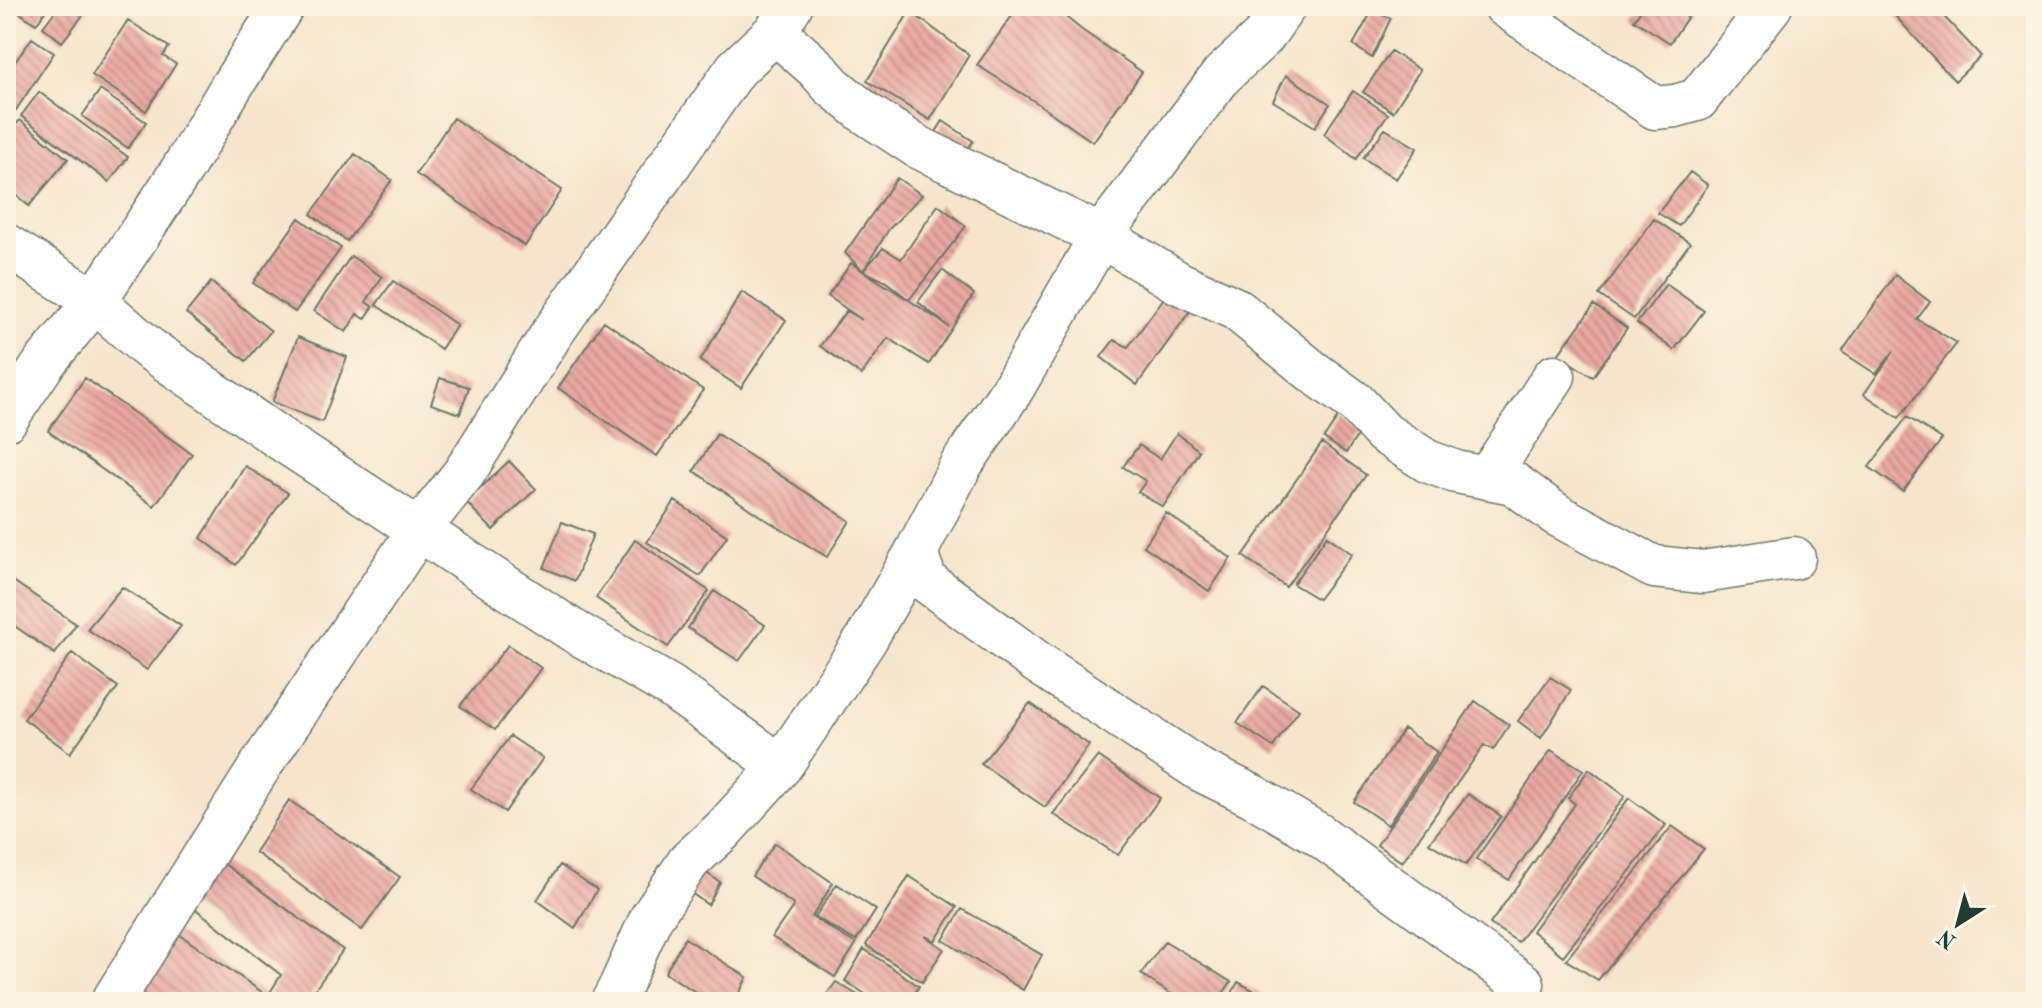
<svg xmlns="http://www.w3.org/2000/svg" width="2042" height="1008" viewBox="0 0 2042 1008" font-family="'Old Standard TT',serif">
	<defs>
		<pattern id="building-back-hatch" width="6" height="6" patternUnits="userSpaceOnUse" patternTransform="scale(2)"><rect width="6" height="6" fill="#eaa8a2"/><path d="M-1 5l2 2M0 0l6 6M5-1l2 2" fill="none" stroke="#bd8a85"/></pattern>
	</defs>
	<rect width="100%" height="100%" fill="#fcf5e5"/>
	<filter id="ink" filterUnits="userSpaceOnUse"><feTurbulence type="fractalNoise" baseFrequency=".0125" numOctaves="2"/><feDisplacementMap in="SourceGraphic" scale="16" xChannelSelector="R" yChannelSelector="G"/><feConvolveMatrix kernelMatrix="1 2 1 2 8 2 1 2 1" color-interpolation-filters="sRGB"/></filter>
	<filter id="wash" filterUnits="userSpaceOnUse"><feTurbulence type="fractalNoise" baseFrequency=".006" numOctaves="4" result="noise"/><feDisplacementMap in="SourceGraphic" scale="32" xChannelSelector="R" yChannelSelector="G"/><feGaussianBlur stdDeviation="1.8" result="paint"/><feColorMatrix in="noise" values="0 0 0 0 0 0 0 0 0 0 0 0 0 0 0 0 0 1.4 0 .05"/><feComposite in="paint" operator="in"/></filter>
	<g filter="url(#wash)">
		<rect width="100%" height="100%" fill="#f6e5cc"/>
		<g id="blocks">
			<path fill="url(#building-back-hatch)" fill-rule="evenodd" d="M10,6H49L36,24Z
				M59,6H90L62,42L43,27Z
				M1019,6H1052L1082,30L1142,72L1093,142L1034,101L977,65Z
				M1644,6H1695L1670,43L1634,20Z
				M1886,6H1934L1981,56L1955,81Z
				M910,11L969,55L930,120L867,81Z
				M1372,11L1391,18L1372,58L1353,45Z
				M128,20L169,47L163,56L176,64L146,111L92,75Z
				M32,38L54,53L16,110L6,103V75Z
				M1391,51L1420,70L1393,112L1363,92Z
				M1286,75L1330,104L1315,127L1273,101Z
				M100,90L146,122L128,148L82,116Z
				M1353,91L1388,114L1356,159L1324,134Z
				M39,92L128,157L109,182L21,116Z
				M453,118L562,190L525,246L416,174Z
				M20,120L68,159L29,206L6,187V136Z
				M943,121L973,141L959,162L929,143Z
				M1385,129L1417,148L1396,179L1363,158Z
				M355,154L392,180L347,241L311,214Z
				M1690,172L1708,185L1679,226L1658,213Z
				M897,178L922,195L889,229L863,271L883,248L901,259L938,205L966,226L909,300L949,327L918,302L942,270L974,294L929,364L888,338L861,375L820,346L846,311L862,320L828,296L851,263L863,271L845,253ZM863,271L885,281L909,300L907,299Z
				M299,218L341,248L295,312L253,283Z
				M1654,219L1690,243L1634,319L1599,295Z
				M351,256L382,277L366,302L373,307L365,319L357,314L346,332L314,311Z
				M1895,275L1930,302L1917,319L1957,343L1899,418L1864,394L1894,351L1876,374L1842,352Z
				M393,281L457,325L441,349L376,305Z
				M211,282L271,331L246,361L186,313Z
				M1666,284L1704,311L1674,350L1637,323Z
				M742,292L786,320L741,388L700,361Z
				M1164,298L1190,311L1137,385L1101,357L1114,340L1128,347Z
				M1594,305L1627,328L1593,377L1558,355Z
				M6,312L14,319L6,329Z
				M604,321L703,390L657,456L558,388Z
				M298,337L347,357L322,422L272,402Z
				M85,378L192,454L154,506L48,431Z
				M440,378L469,387L460,414L431,404Z
				M1340,414L1361,430L1346,453L1324,438Z
				M1907,417L1942,439L1903,491L1869,467Z
				M1177,433L1199,451L1163,507L1138,492L1146,481L1123,467L1139,445L1160,459Z
				M717,434L850,521L827,557L760,516L694,471Z
				M1322,443L1366,475L1286,587L1243,556Z
				M509,461L536,489L493,530L466,502Z
				M245,466L288,493L236,565L201,538Z
				M675,501L727,536L700,576L647,542Z
				M1166,513L1231,558L1209,591L1144,546Z
				M562,522L593,534L575,581L544,568Z
				M1327,536L1352,554L1318,599L1293,584Z
				M635,540L709,591L668,647L596,598Z
				M6,576L76,624L55,654L6,620Z
				M122,587L181,626L147,670L87,629Z
				M714,591L765,625L739,661L688,628Z
				M6,628L14,633L6,645Z
				M508,645L541,668L495,730L460,706Z
				M72,653L118,687L70,753L24,719Z
				M1550,677L1571,690L1541,738L1518,721Z
				M1263,686L1299,710L1273,747L1237,723Z
				M1475,701L1509,725L1493,750L1484,745L1402,862L1377,845Z
				M1030,703L1089,745L1045,807L981,764Z
				M1404,729L1437,752L1388,825L1354,802Z
				M510,736L543,758L505,812L471,789Z
				M1551,750L1583,770L1509,880L1476,859Z
				M1098,756L1160,798L1118,855L1053,814Z
				M1589,769L1625,796L1518,942L1490,924L1575,804L1568,798Z
				M1468,794L1501,816L1466,865L1429,843Z
				M1629,798L1666,825L1563,956L1532,931Z
				M289,800L400,877L362,930L255,852Z
				M1672,826L1704,849L1598,980L1566,960Z
				M775,843L833,883L812,917L856,944L835,977L772,937L794,905L752,876Z
				M220,861L343,950L306,1002H281L269,994L281,975L188,903Z
				M689,862L720,882L708,905L676,882Z
				M560,865L597,890L575,928L537,900Z
				M909,876L957,907L935,941L925,936L944,949L922,982L866,945Z
				M837,884L876,910L856,941L815,917Z
				M962,909L1042,955L1023,990L943,940Z
				M176,932L276,1002H150L134,991Z
				M685,938L747,977L735,1002H712L665,973Z
				M1165,941L1231,982L1217,1002H1182L1141,974Z
				M864,949L919,986L909,1002H878L845,981Z
				M836,982L869,1002H821Z
				M1238,982L1275,1002H1227Z"/>
		</g>
	</g>
	<g filter="url(#ink)">
		<use href="#blocks" fill-opacity="0" stroke="#6a7869" stroke-width="2"/>
		<g fill="none" stroke-linecap="round" stroke-linejoin="round">
			<g stroke="#6a7869" stroke-width="45">
				<path id="minor" d="M1505,6L1655,108L1675,106L1697,100L1771,6
					M775,32L816,68L832,86L864,112L916,146L1101,236L1179,283L1236,309L1312,371L1356,403L1384,433L1427,461L1456,472L1513,483L1557,515L1654,567L1703,572L1794,558
					M6,245L95,301L147,347L288,444L572,630L671,687L781,766
					M6,420L45,362L95,301L183,168L231,87L283,6
					M1488,477L1554,376
					M916,552L926,581L1038,663L1200,770L1253,796L1318,834L1523,984
					M112,1002L261,765L418,531L464,473L551,335L736,69L775,32L791,6
					M612,1002L620,987L651,918L689,861L723,830L781,766L865,641L916,552L961,465L1012,390L1101,236L1222,75L1263,37L1285,6"/>
			</g>
			<use href="#minor" stroke="#fff" stroke-width="42"/>
		</g>
	</g>
	<rect width="2042" height="1008" fill="none" stroke="#fcf5e5" stroke-width="32"/>
	<g transform="translate(1958 924) rotate(216)" stroke="#fcf5e5" stroke-width="6" paint-order="stroke">
	<path d="M0-6L14 30L0 20L-14 30Z" fill="#1f3d34"/>
	<text y="-12" font-size="22" font-weight="bold" text-anchor="middle" fill="#1f3d34">N</text>
	</g>
</svg>
